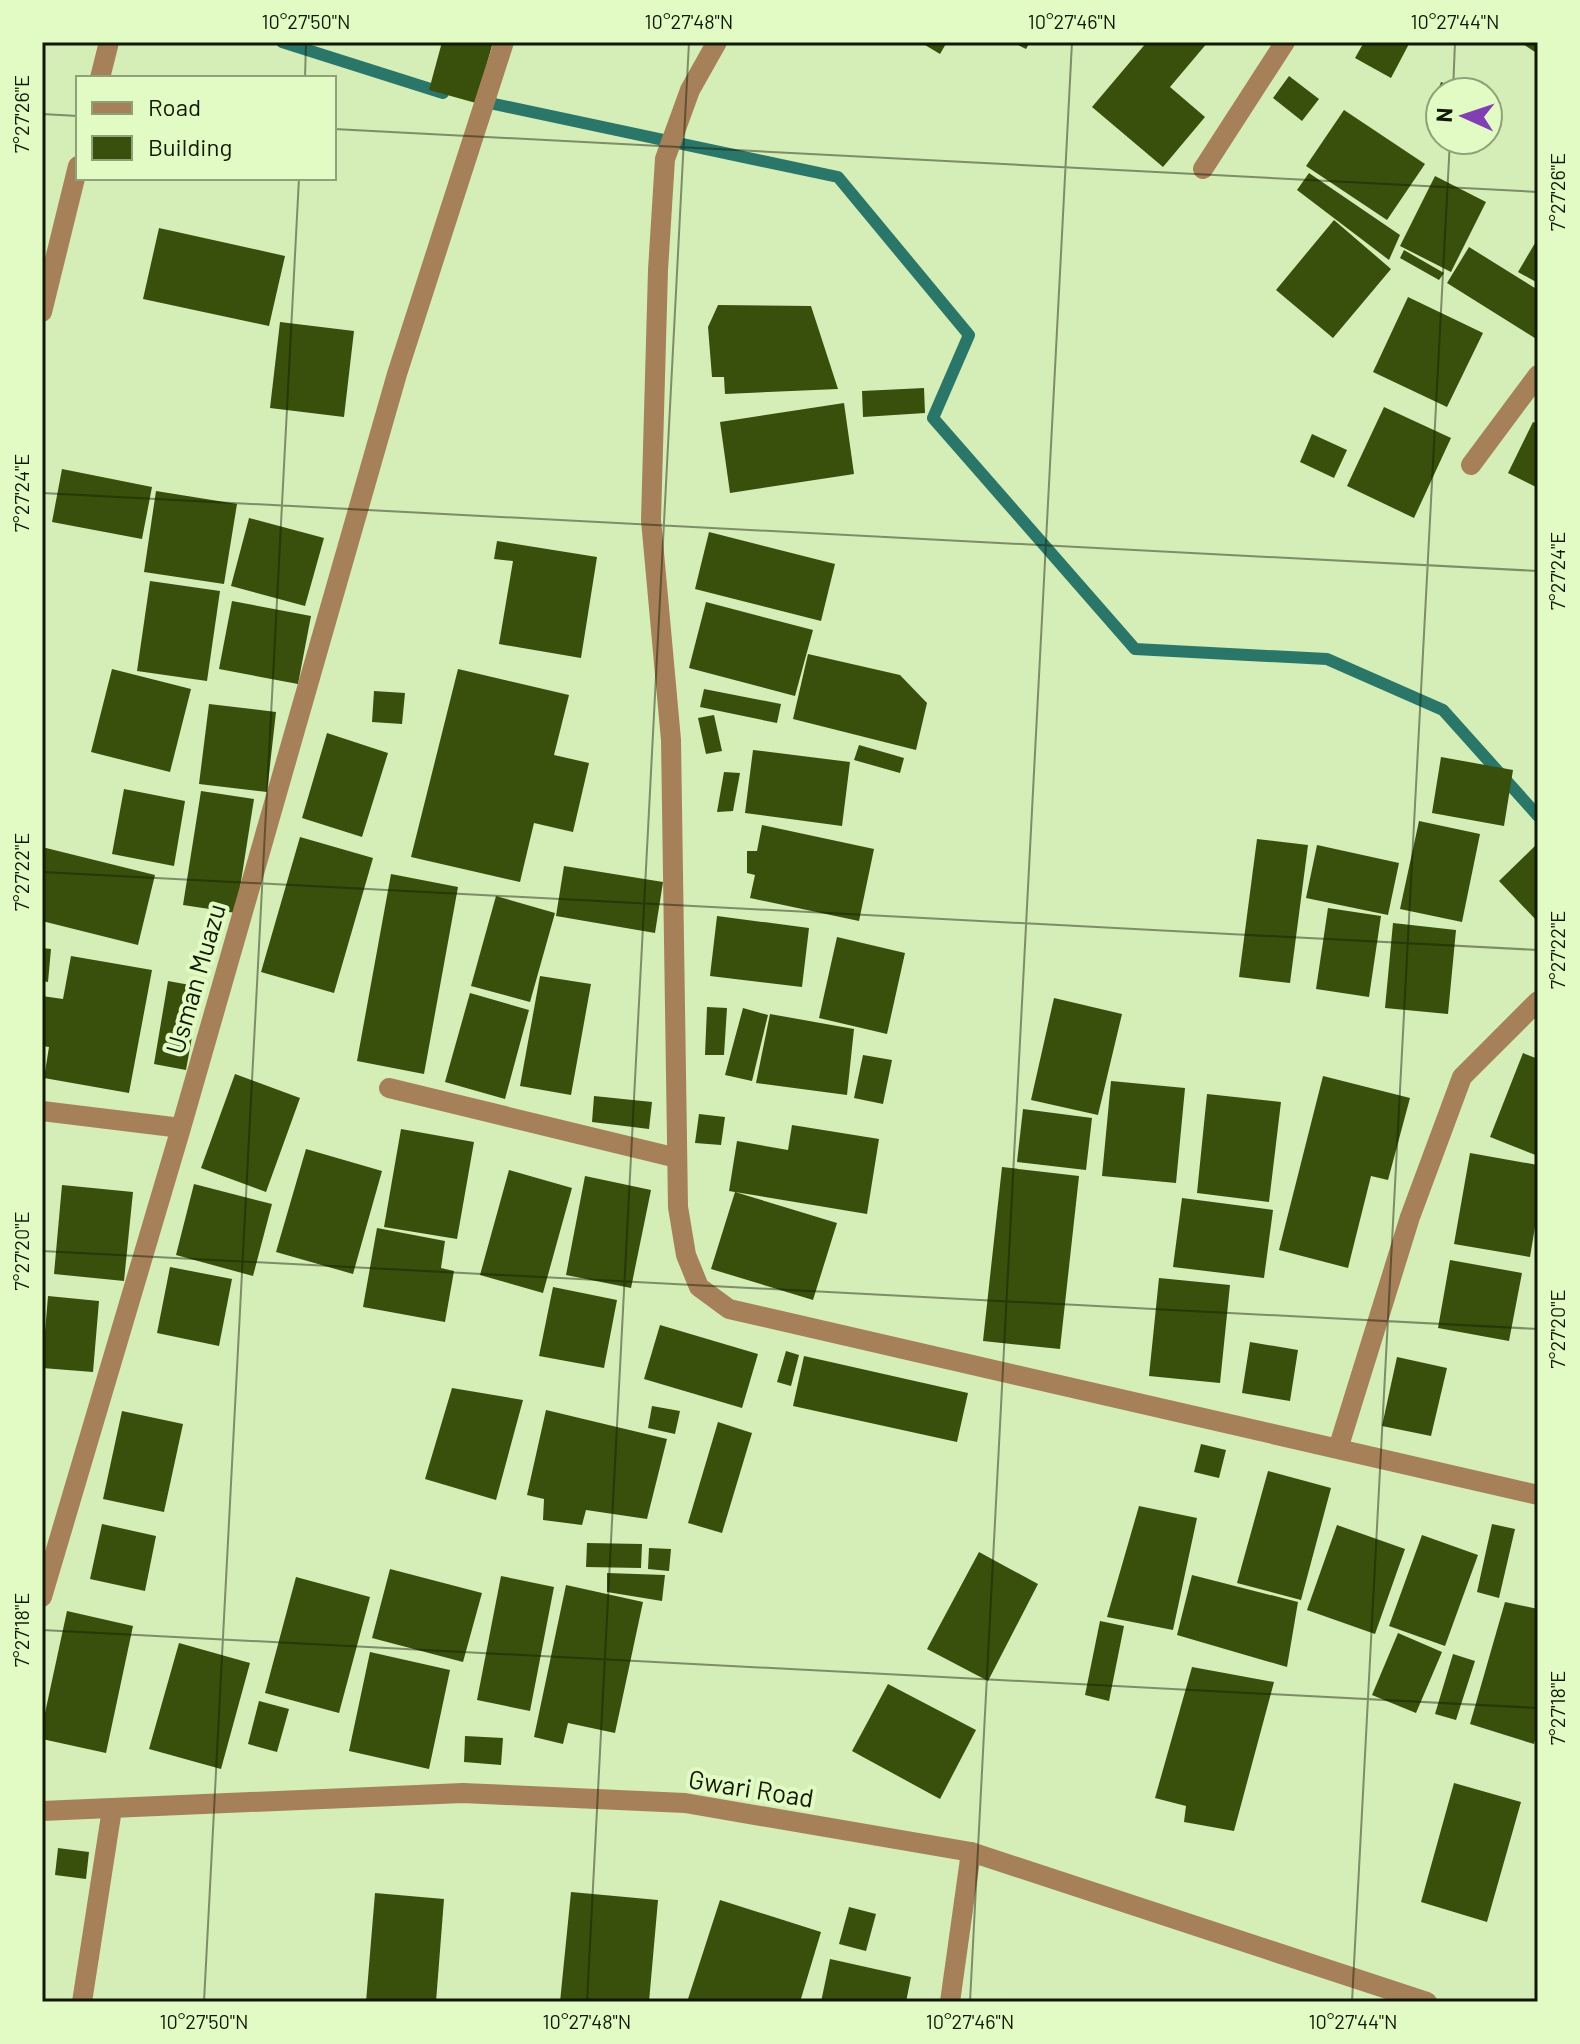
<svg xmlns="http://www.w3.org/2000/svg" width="1580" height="2044" viewBox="0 0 1580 2044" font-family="Barlow,sans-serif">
	<rect width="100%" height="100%" fill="#d5edb7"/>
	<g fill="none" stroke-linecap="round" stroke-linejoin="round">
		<path stroke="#2a776a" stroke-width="12" d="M282,42L443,93
			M480,101L838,177L969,335L933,418L1135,649L1327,659L1443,710L1538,816"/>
	</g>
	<path fill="#38500b" d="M442,42H493L476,103L429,90Z
		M920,42H947L940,54Z
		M1012,42H1030L1026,49Z
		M1147,42H1208L1170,87L1205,117L1163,167L1092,107Z
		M1364,42H1410L1391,78L1355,58Z
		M1520,42H1538V54Z
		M1289,76L1319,99L1302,121L1273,98Z
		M1441,82L1468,92H1440V127L1426,122Z
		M1344,110L1425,164L1387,220L1306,166Z
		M1309,173L1400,235L1389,260L1297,190Z
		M1435,176L1486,202L1451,272L1400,246Z
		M1334,220L1391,269L1333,338L1276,290Z
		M159,228L285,256L269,326L143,299Z
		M1538,238V283L1518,272Z
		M1469,247L1538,290V340L1447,283Z
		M1404,250L1444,273L1439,280L1400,258Z
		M1408,297L1483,333L1447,407L1373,372Z
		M718,305L811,306L838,389L725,394L724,377H712L708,327Z
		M280,322L354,331L344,417L270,408Z
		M924,388L925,413L863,417L862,391Z
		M844,403L854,474L730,493L720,422Z
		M1384,407L1451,438L1414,518L1347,486Z
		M1533,422L1538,424V488L1508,473Z
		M1312,434L1347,450L1334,478L1300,462Z
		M62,469L152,487L142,539L52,522Z
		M156,491L237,504L224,584L144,572Z
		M249,518L324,538L305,606L231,586Z
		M709,532L835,564L821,621L695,589Z
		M497,541L597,557L581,658L499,644L513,561L494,559Z
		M150,581L220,591L207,681L137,671Z
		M232,601L311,616L298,684L219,669Z
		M706,602L813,630L795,696L689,668Z
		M808,654L900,675L927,703L916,750L793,719Z
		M112,669L191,689L170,772L91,752Z
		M458,669L569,695L554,755L589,763L573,832L534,823L520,882L411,857Z
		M704,689L781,704L777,723L700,707Z
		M374,691L405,693L402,724L372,722Z
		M209,704L276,712L267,792L199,784Z
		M714,715L722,751L706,754L698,718Z
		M327,733L388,753L362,837L302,818Z
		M859,745L904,758L900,773L854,760Z
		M753,750L850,762L842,826L745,813Z
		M1441,757L1513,770L1504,826L1432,813Z
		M724,772L740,773L733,811L717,812Z
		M124,789L185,801L174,866L112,854Z
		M201,791L254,799L236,913L183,905Z
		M1419,821L1480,834L1462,922L1400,909Z
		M762,825L874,849L859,921L750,898L755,875L747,873V851H757Z
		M300,837L373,858L334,993L261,972Z
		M1257,839L1308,845L1290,983L1239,977Z
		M1538,843V922L1499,881Z
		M1317,845L1399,863L1388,915L1306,898Z
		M42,847L155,875L138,945L42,921Z
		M564,866L663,882L655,933L556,916Z
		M391,874L458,887L424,1074L357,1061Z
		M496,896L555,913L530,1002L471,986Z
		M1328,908L1381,916L1369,997L1316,989Z
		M717,916L809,928L802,987L710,976Z
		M1393,923L1456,930L1448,1014L1385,1008Z
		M837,937L905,953L887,1034L819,1018Z
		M42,948L51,949L48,982L42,981Z
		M71,956L152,970L129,1093L44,1078L49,1047L42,1046V996L63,999Z
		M540,976L591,984L571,1095L520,1086Z
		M168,981L201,987L186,1070L154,1064Z
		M470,993L529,1010L505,1099L445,1082Z
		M1054,998L1122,1014L1098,1115L1031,1100Z
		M707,1007L727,1008L724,1055H705Z
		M743,1008L768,1015L752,1081L725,1075Z
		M770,1014L854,1029L847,1095L756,1083Z
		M1523,1053L1538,1059V1156L1490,1137Z
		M863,1055L892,1060L883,1104L854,1098Z
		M235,1074L300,1098L266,1192L201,1168Z
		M1323,1076L1410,1098L1388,1180L1371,1176L1348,1268L1279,1250Z
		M1111,1081L1185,1088L1176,1183L1102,1176Z
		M1207,1094L1281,1102L1269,1202L1197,1193Z
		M594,1096L652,1102L649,1129L592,1122Z
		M1023,1109L1092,1118L1086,1170L1017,1162Z
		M699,1114L725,1117L721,1145L695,1143Z
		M792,1125L879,1139L867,1214L735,1192L837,1223L813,1300L711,1269L735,1192L729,1191L737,1141L788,1150Z
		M401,1129L474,1142L457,1239L384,1227Z
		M306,1149L382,1171L353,1274L276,1252Z
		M1470,1153L1538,1165V1209L1530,1257L1454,1244Z
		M1002,1167L1079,1176L1060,1349L983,1341Z
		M509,1170L572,1188L543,1293L480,1275Z
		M585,1176L651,1190L631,1288L566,1275Z
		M194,1184L272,1204L253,1276L176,1255Z
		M62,1185L133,1192L124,1281L54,1274Z
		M1182,1198L1273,1210L1264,1278L1173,1267Z
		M377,1228L445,1241L441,1268L454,1271L445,1322L363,1307Z
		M1450,1260L1522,1273L1509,1341L1438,1328Z
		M170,1267L232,1279L219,1346L157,1333Z
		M1159,1278L1230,1285L1220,1383L1149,1376Z
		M553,1287L617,1300L604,1368L539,1356Z
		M48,1296L99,1301L93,1372L42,1368Z
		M660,1325L758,1354L742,1408L644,1379Z
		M1250,1342L1298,1350L1290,1401L1242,1393Z
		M786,1351L799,1355L791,1386L777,1382Z
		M804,1356L968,1393L957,1442L793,1406Z
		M1397,1357L1447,1368L1431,1436L1382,1426Z
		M452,1388L523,1400L496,1500L425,1479Z
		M652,1406L680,1411L675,1434L648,1428Z
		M546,1410L667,1439L647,1519L586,1510L582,1525L543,1520L544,1499L527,1495Z
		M122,1411L183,1424L164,1512L103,1499Z
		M718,1422L752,1433L722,1533L688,1523Z
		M1201,1444L1226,1450L1219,1478L1194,1472Z
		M1268,1471L1331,1488L1301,1600L1237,1583Z
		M1139,1506L1197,1518L1173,1630L1107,1617Z
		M102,1524L156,1536L145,1591L90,1579Z
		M1492,1524L1515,1529L1499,1598L1477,1592Z
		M1337,1525L1405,1549L1375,1634L1307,1610Z
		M1422,1535L1478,1555L1445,1646L1389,1626Z
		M587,1543L642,1544L641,1568L586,1567Z
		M649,1548L671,1549L669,1571L648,1569Z
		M979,1552L1038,1584L988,1681L927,1649Z
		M390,1569L482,1593L463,1662L372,1638Z
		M607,1573L665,1575L662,1601L607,1592Z
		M1192,1575L1298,1602L1287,1667L1177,1635Z
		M501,1576L554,1587L530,1711L477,1700Z
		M296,1577L370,1597L339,1713L265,1693Z
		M566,1585L643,1602L615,1733L568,1723L563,1744L534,1737Z
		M1505,1602L1538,1609L1535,1621H1538V1730L1534,1744L1470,1724Z
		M67,1611L133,1626L106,1753L42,1739V1727Z
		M1100,1621L1124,1626L1109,1701L1085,1695Z
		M1398,1633L1442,1652L1416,1713L1372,1695Z
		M179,1643L250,1663L221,1769L149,1749Z
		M370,1652L450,1670L429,1769L349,1751Z
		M1453,1654L1475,1661L1456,1720L1435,1714Z
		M1192,1667L1274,1682L1234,1831L1184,1822L1186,1806L1155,1798Z
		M888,1684L976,1730L940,1799L852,1751Z
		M259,1701L289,1709L277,1752L248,1744Z
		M465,1736L503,1738L501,1765L464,1762Z
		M1454,1783L1521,1802L1487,1922L1421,1902Z
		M58,1848L89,1852L86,1879L55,1875Z
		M571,1892L658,1900L649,2002H560Z
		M375,1893L444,1899L436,2002H366Z
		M720,1900L821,1932L800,2002H687Z
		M849,1907L876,1914L866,1951L839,1944Z
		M830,1959L911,1977L906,2002H821Z"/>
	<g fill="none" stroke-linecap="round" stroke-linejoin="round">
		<path stroke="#a68058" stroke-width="20" d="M717,42L690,90L665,159L658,270L651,520L671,740L678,1207L686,1255L699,1287L729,1309L1538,1495
			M100,78L109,42
			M1203,169L1285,42
			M42,312L78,166
			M1471,465L1538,375
			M389,1088L677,1158
			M42,1111L181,1128
			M1338,1449L1410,1217L1462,1077L1538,1001
			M42,1597L181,1128L397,374L504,42
			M82,2002L112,1809
			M950,2002L971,1852"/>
		<path stroke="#a68058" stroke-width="20" d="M42,1811L463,1793L685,1803L971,1852L1427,2002"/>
	</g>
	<path fill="none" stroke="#111905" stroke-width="2" stroke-opacity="0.45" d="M305,78L306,42M1453,92L1455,42M42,114L78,116M334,129L1538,192M42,493L1538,571M42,872L1538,950M42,1251L1538,1329M42,1630L1538,1708M204,2002L299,178M587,2002L689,42M970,2002L1072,42M1352,2002L1450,140"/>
	<g text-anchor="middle" stroke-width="8" stroke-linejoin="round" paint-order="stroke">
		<g font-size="26" fill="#111905" stroke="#e2fbc4">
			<text transform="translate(196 979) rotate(-74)" y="9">Usman Muazu</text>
			<text transform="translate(751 1789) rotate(9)" y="9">Gwari Road</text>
		</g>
	</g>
	<rect width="1580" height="2044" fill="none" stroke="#e2fbc4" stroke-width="88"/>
	<rect x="76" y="76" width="260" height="104" fill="#e2fbc4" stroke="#8ea178" stroke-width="2"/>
	<rect x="92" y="102" width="40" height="12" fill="#a68058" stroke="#8ea178" stroke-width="2"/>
	<text x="148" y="116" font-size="24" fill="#111905">Road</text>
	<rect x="92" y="136" width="40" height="24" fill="#38500b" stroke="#8ea178" stroke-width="2"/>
	<text x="148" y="156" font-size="24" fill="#111905">Building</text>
	<g transform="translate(1464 116) rotate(273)"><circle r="38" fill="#e2fbc4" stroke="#8ea178" stroke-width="2"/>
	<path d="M0-6L14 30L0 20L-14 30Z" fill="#813fb3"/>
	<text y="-12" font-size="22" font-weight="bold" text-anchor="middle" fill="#111905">N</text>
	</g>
	<rect x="44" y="44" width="1492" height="1956" fill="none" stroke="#111905" stroke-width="3"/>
	<g font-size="20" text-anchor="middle" fill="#111905">
		<text x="306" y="29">10°27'50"N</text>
		<text x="689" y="29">10°27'48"N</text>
		<text x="1072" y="29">10°27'46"N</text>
		<text x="1455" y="29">10°27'44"N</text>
		<text transform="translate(22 114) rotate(-90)" y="7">7°27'26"E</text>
		<text transform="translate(1558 192) rotate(-90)" y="7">7°27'26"E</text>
		<text transform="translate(22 493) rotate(-90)" y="7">7°27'24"E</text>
		<text transform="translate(1558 571) rotate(-90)" y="7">7°27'24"E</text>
		<text transform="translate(22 872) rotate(-90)" y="7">7°27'22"E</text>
		<text transform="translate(1558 950) rotate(-90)" y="7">7°27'22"E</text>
		<text transform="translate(22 1251) rotate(-90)" y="7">7°27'20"E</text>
		<text transform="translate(1558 1329) rotate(-90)" y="7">7°27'20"E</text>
		<text transform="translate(22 1630) rotate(-90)" y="7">7°27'18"E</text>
		<text transform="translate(1558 1708) rotate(-90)" y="7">7°27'18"E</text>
		<text x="204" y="2029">10°27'50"N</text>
		<text x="587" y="2029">10°27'48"N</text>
		<text x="970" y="2029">10°27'46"N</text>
		<text x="1353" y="2029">10°27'44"N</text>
	</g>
</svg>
